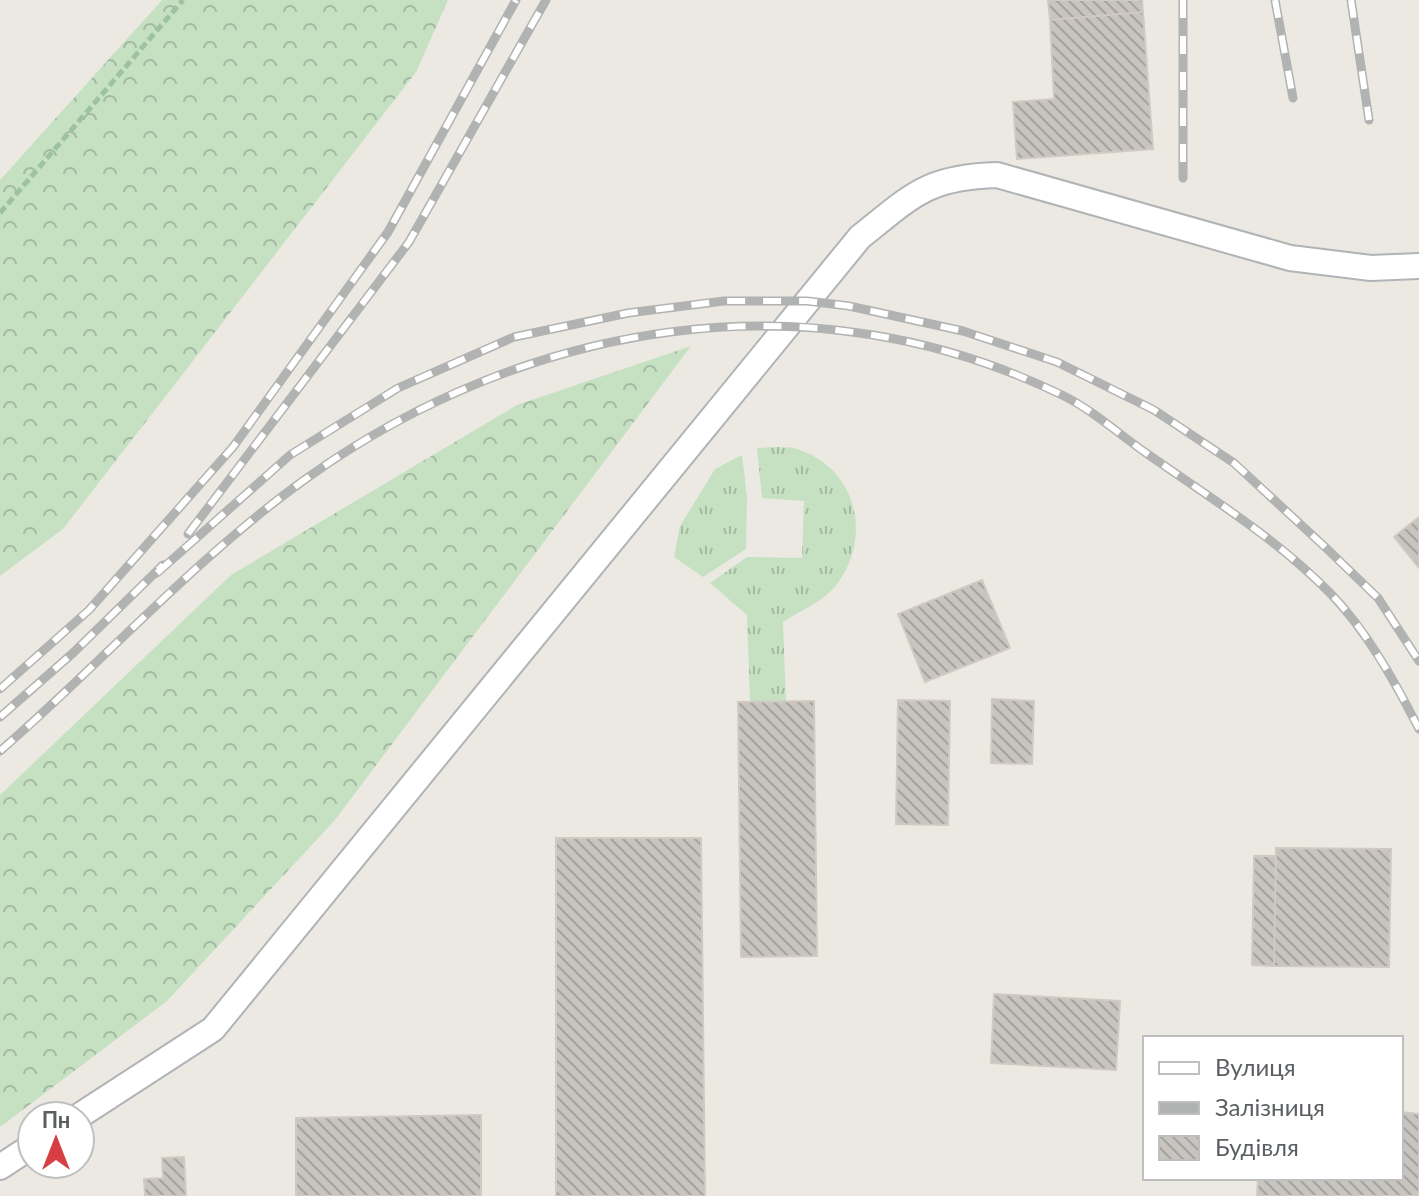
<svg xmlns="http://www.w3.org/2000/svg" width="1419" height="1196" viewBox="0 0 1419 1196" font-family="Lato,sans-serif">
	<defs>
		<pattern id="grass-tufts" width="24" height="20" patternUnits="userSpaceOnUse" patternTransform="scale(2)"><rect width="24" height="20" fill="#c5e1c2"/><path d="M3 7l-1-3M5 7V3M7 7l1-3M15 17l-1-3M17 17v-4M19 17l1-3" fill="none" stroke="#a3baa1"/></pattern>
		<pattern id="forest-crowns" width="20" height="18" patternUnits="userSpaceOnUse" patternTransform="scale(2)"><rect width="20" height="18" fill="#c5e1c2"/><path d="M2 6a3 3 0 1 1 6 0M12 15a3 3 0 1 1 6 0" fill="none" stroke="#a3baa1"/></pattern>
		<pattern id="building-back-hatch" width="6" height="6" patternUnits="userSpaceOnUse" patternTransform="scale(2)"><rect width="6" height="6" fill="#c8c4bf"/><path d="M-1 5l2 2M0 0l6 6M5-1l2 2" fill="none" stroke="#a5a29f"/></pattern>
	</defs>
	<rect width="100%" height="100%" fill="#ece9e3"/>
	<path fill="url(#grass-tufts)" d="M757,448C769,448 788,445 800,450C859,471 873,541 834,588C822,602 798,612 783,622L786,701H750L747,615L710,583L747,557L802,558L804,501L762,498Z
		M742,455L747,497L746,549L703,577L674,557L680,526L715,469Z"/>
	<path fill="url(#forest-crowns)" d="M162,0H448L416,72L63,529L0,576V180Z
		M691,346L335,820L167,1001L0,1127V795L231,575L517,405Z"/>
	<path fill="url(#building-back-hatch)" stroke="#d0cac2" stroke-width="2" d="M1048,0H1142L1143,12L1050,20Z
		M1143,12L1153,149L1017,159L1013,102L1054,99L1050,20Z
		M1419,517V568L1394,537Z
		M982,580L1010,648L925,682L898,614Z
		M992,699L1034,701L1032,764L991,763Z
		M898,700L950,701L948,825L896,824Z
		M814,701L817,956L741,957L738,702Z
		M556,838H701L705,1196H556Z
		M1276,848L1391,849L1389,967L1274,966Z
		M1254,856H1276L1274,966L1252,965Z
		M994,994L1120,1001L1116,1070L991,1063Z
		M1401,1112L1419,1114V1196H1257L1258,1178H1401Z
		M481,1115V1196H296V1118Z
		M184,1157L186,1196H145L144,1179L163,1178L162,1158Z"/>
	<g fill="none" stroke-linecap="round" stroke-linejoin="round">
		<g stroke="#b0b4b7" stroke-width="28">
			<path id="street" d="M79,1116L213,1029L860,237C913,195 927,177 997,175L1290,258L1371,268L1419,266
				M0,1167L32,1146"/>
		</g>
		<path stroke="#9cc2a2" stroke-width="5" stroke-dasharray="8 4" stroke-linecap="butt" d="M0,213L183,0"/>
		<use href="#street" stroke="#fff" stroke-width="24"/>
		<g stroke="#b1b2b2" stroke-width="9">
			<path id="rail" d="M1183,0V178
				M1275,0L1293,98
				M1351,0L1369,120
				M188,534L409,242L546,0
				M157,573L290,455L398,388L514,337L628,313L724,301H807L849,306L963,331L1057,362L1154,410L1234,463L1324,546L1378,598L1419,661
				M0,689L89,610L233,447L388,232L516,0
				M0,717L73,653L163,565
				M0,751C103,662 196,557 307,478C530,319 812,274 1062,395C1091,409 1119,434 1146,453C1209,497 1276,538 1330,593C1367,631 1395,682 1419,729"/>
		</g>
		<use href="#rail" stroke="#fff" stroke-width="6" stroke-dasharray="18" stroke-linecap="butt"/>
	</g>
	<rect x="1143" y="1036" width="260" height="144" fill="#ffffff" stroke="#bdbfc0" stroke-width="2"/>
	<rect x="1159" y="1062" width="40" height="12" fill="#ffffff" stroke="#bdbfc0" stroke-width="2"/>
	<text x="1215" y="1076" font-size="24" fill="#5b5f62">Вулиця</text>
	<rect x="1159" y="1102" width="40" height="12" fill="#b1b2b2" stroke="#bdbfc0" stroke-width="2"/>
	<text x="1215" y="1116" font-size="24" fill="#5b5f62">Залізниця</text>
	<rect x="1159" y="1136" width="40" height="24" fill="url(#building-back-hatch)" stroke="#bdbfc0" stroke-width="2"/>
	<text x="1215" y="1156" font-size="24" fill="#5b5f62">Будівля</text>
	<g transform="translate(56 1140)"><circle r="38" fill="#ffffff" stroke="#bdbfc0" stroke-width="2"/>
	<path d="M0-6L14 30L0 20L-14 30Z" fill="#d73e44"/>
	<text y="-12" font-size="22" font-weight="bold" text-anchor="middle" fill="#5b5f62">Пн</text>
	</g>
</svg>
